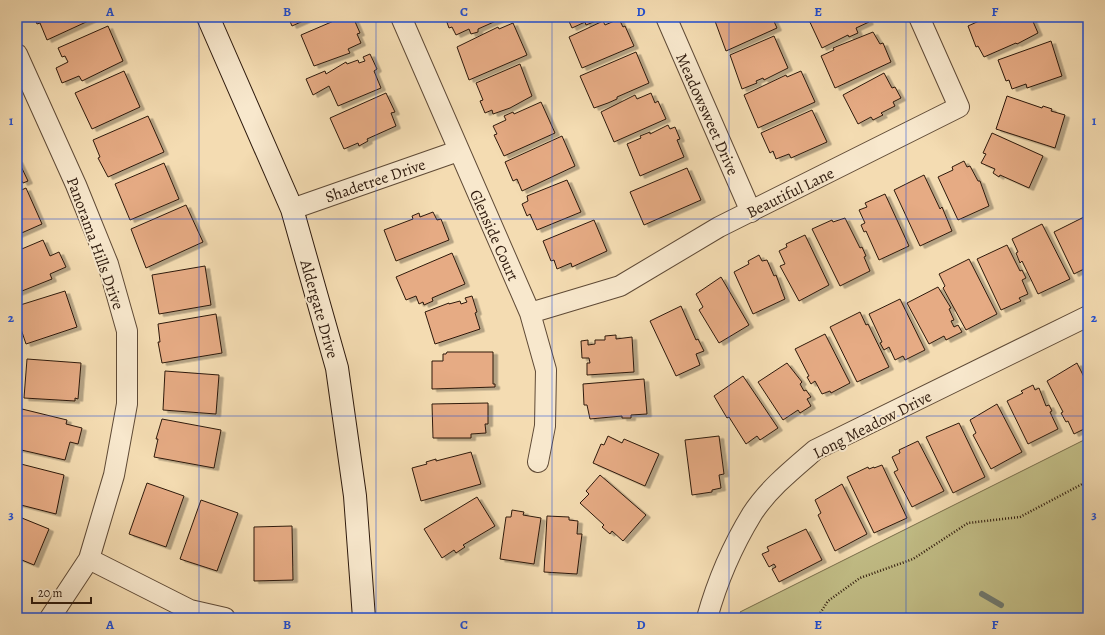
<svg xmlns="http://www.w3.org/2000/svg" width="1105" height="635" viewBox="0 0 1105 635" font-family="Alegreya,serif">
	<defs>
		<filter id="shadow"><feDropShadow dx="4.5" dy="2.5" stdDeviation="0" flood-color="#0004"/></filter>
	</defs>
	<rect width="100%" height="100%" fill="#f4dcb2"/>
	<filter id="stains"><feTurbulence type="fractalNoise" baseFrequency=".005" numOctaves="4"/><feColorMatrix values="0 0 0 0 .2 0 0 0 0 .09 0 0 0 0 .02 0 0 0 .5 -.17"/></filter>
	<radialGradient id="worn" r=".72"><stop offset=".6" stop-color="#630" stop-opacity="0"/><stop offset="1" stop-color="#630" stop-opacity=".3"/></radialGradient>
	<path fill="#c2be87" stroke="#786c4a" d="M1088,438V618H744L740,612Z"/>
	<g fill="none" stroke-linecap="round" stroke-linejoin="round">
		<path stroke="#707a70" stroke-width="6" d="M982,594L1001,605"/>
	</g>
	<path fill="#e6ab84" stroke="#2d190c" filter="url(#shadow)" d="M34,17H97L47,40L40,23L37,24Z
		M288,17H312L292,26Z
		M343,17H353L360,33L357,34L361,43L348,49L350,53L314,66L301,35Z
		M445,17H505L478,29V32L471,34L469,29L456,35L452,27L449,28Z
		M567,17H597L595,18L596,21L586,25L585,22L572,28Z
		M724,17H772L777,28L726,51L715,21Z
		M866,17L869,22L856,28L858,33L849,37L848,35L822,48L808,18Z
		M955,17H965L957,20Z
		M988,17H1031L1038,33L1017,44L1016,43L984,57L978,46L976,47L968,26Z
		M619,19L623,27L625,26L634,46L582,68L569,37L603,21L605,25Z
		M513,23L527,55L469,80L457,47L498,27L499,29Z
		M108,26L123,61L82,81L79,76L62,83L56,68L68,62L65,56L62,57L58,48Z
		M873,32L880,44L883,43L891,62L835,88L821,56L834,50L833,48Z
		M774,36L788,68L764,80L763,78L756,81L757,83L742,89L730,55Z
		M1051,41L1062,76L1027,88L1026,84L1012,89L1009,80L1006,81L998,60Z
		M636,52L649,83L617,97V99L608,103L594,108L580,76Z
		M370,54L377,69L374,71L381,88L338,106L329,86L313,95L306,79L325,71L326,74L346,62L347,64L358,60L359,63L365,61L363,57Z
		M520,64L532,96L510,108L493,114L492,110L485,113L480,101L483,100L476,83Z
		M124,71L140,107L92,129L75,93Z
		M801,71L815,102L758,128L744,95L786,75L787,77Z
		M884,73L892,88L895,87L901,98L893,102L895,106L881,113L883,115L873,120L871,117L858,124L843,95Z
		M386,93L395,112L391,113L396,126L367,139L368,141L359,146L358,143L344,149L330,118Z
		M651,93L655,103L658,101L666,119L614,142L601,112L635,95L637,99Z
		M1007,96L1042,108L1043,106L1052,109L1051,111L1065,115L1055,148L996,129Z
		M541,102L555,133L504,156L494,135L497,134L493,126L506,120L504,116L513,112L514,114Z
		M812,110L827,142L791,158L789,154L776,159L773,151L770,153L761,133Z
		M148,116L164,152L108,177L98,158L100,157L93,140Z
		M668,125L670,129L675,127L680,139L677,140L684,157L640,176L627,144L641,138L640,136L650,132V134Z
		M992,133L1043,156L1029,188L1000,175L999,177L993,173L995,169L981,163L986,154L983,153Z
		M562,136L575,166L522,191L517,179L513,181L505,162Z
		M17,160H18L28,181L23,183L20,178L17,179Z
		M964,161L967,167L970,166L978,181H980L989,206L958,220L938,177L953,170L952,167Z
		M164,163L179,199L130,220L115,184Z
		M687,168L701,200L644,225L630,192Z
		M924,175L940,209L942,207L952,231L920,246L894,190Z
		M567,180L581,212L537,230L530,214L527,216L522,204L528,201L527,196Z
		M26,188L42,224L17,235V192Z
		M885,194L909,246L879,260L866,231L864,232L861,225L865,223L859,210L867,207L865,203Z
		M186,205L203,242L146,268L131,229Z
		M433,212L437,220L441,219L449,240L396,261L384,230L413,219L412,216L419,213L420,217Z
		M1084,217L1088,225V267L1074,274L1054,232Z
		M845,218L860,248L862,247L866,256L864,257L870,271L840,286L812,229L832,220L833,222Z
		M594,220L607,251L572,267L571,263L557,269L554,260L551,261L543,241Z
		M1042,224L1070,279L1038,294L1022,261L1020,263L1016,253L1018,252L1012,239Z
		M805,235L829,285L799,301L780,266L785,264L779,251L787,247L786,244Z
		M43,240L50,256L59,252L66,267L50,274L52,279L17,293V251Z
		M1007,245L1020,271L1022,270L1026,278L1022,280L1028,294L1019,298L1021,301L1001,310L977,259Z
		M452,253L465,284L432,298L433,301L424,305L423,302L419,304L416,296L406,300L396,277Z
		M759,255L762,261L767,260L774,276L776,275L785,299L753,314L734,272L749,264L748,261Z
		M969,259L997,314L966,330L943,288L945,286L939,274Z
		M205,266L211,305L159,314L152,275Z
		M721,277L749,325L719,343L699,310L703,307L696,294Z
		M938,287L951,308L949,309L954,320L951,321L954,327L958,325L962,332L946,340L944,336L929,344L907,303Z
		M65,291L77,327L26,344L17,317V306Z
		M472,296L477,312L475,313L480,329L435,344L425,312L449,303V304L460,301L461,304L467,302L465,298Z
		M900,299L925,350L905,360L903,356L895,360L889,347L884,350L880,343L882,342L869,314Z
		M681,306L696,340L698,339L704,351L696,354L700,365L676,376L650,321Z
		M860,312L866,325L868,324L889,367L857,382L830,327Z
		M216,314L222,353L162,363L158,342H160L158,324Z
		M825,334L850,383L831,393L830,391L822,394L815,381L811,384L807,377L809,376L795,349Z
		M616,335V339L632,337L634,372L587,375V363H590L589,358H582L581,341L588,340V345L595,344V340H605V336Z
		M447,352H493V384H495V387L432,389V361H443V354H446Z
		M27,359L81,363L78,399L75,398V401L24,398Z
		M787,363L802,382L800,384L804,391L806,390L811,397L807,399L811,406L800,413L798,410L783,420L758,382Z
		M1077,363L1088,385V427L1074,434L1068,421L1066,422L1061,413L1063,412L1047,381Z
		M165,371L219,375L216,414L163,410Z
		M743,376L778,428L760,440L757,436L746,444L729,417L727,418L714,396Z
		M644,379L647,414L631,415V418H622V416L590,419L587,405H584L583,384Z
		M1033,385L1035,390L1039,388L1046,406L1049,405L1052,411L1050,412L1058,429L1028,444L1007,401L1023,393L1021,391Z
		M488,403V424H485L486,433L471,434V438H433L432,404Z
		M997,404L1022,452L991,469L973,435L976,433L970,420Z
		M22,409L67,420L66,424L82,428L78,444L70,442L65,460L17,449V431Z
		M162,419L221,430L214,468L154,457L158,439H156Z
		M959,423L985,477L953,493L926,437Z
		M608,436L622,443L624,439L659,454L645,486L593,463L601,444L604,445Z
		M719,436L724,474L719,475L721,488L712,490V492L692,495L685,440Z
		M918,441L944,491L912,507L894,472L898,470L892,457L900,453L899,450Z
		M471,452L481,484L421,501L412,468L427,464L426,462L436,459V461Z
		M17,463L64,475L56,514L17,504Z
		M882,465L907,518L874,533L847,477L868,467L869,469L874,467V468Z
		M600,475L646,515L623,541L612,531L610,534L602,527L604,525L580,503L589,494L586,491Z
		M147,483L184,496L166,547L129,534Z
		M842,484L867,534L835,551L818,515L821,513L815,500Z
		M477,497L495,526L463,545L465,547L456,553L454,550L442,558L424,529Z
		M201,500L238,513L217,571L180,559Z
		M512,510L524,512L523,515L541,518L534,564L500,559L506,517H511Z
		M17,516L49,529L34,565L17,558Z
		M547,516L569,517V520L578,521L577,534H582L577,574L544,572Z
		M292,526L293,580L254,581V527Z
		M806,529L822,560L779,582L772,569L776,567L774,564L769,567L762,554L769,551L767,547Z"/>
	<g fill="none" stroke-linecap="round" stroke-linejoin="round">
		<g stroke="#5f4a36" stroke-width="22">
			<path id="street" d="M401,17L530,313L546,370L545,426L538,462
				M666,17L751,212
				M17,54L76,185L108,264L127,331V404L114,475L89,559L50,618
				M292,209L458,151
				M530,313L620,286L719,227L959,107L919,17
				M89,559L190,610L225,618
				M707,618C717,582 733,545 752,514C768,489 793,469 815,450L1088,316"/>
		</g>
		<g stroke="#2d190c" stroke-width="24">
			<path id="secondary" d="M208,17L292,209L337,368L355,496L364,618"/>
		</g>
		<path stroke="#2d190c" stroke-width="2.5" stroke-dasharray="1 2" stroke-linecap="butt" d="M817,618L828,601L860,578L913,559L968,523L1020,517L1088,481"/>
		<use href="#street" stroke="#f8e8cd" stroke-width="20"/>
		<use href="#secondary" stroke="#f8e8cd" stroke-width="22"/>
	</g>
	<path fill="none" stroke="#1d4ed8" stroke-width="1" stroke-opacity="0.55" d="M199,17V618M376,17V618M552,17V618M729,17V618M906,17V618M17,219H1088M17,416H1088"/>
	<g text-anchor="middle" stroke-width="4" stroke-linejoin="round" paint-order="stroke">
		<g font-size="16" fill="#2d190c" stroke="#f8e8cd">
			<text transform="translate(708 114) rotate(66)" y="6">Meadowsweet Drive</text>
			<text transform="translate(375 180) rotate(-19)" y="6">Shadetree Drive</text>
			<text transform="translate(790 192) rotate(-26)" y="6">Beautiful Lane</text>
			<text transform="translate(495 235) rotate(66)" y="6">Glenside Court</text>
			<text transform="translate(96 243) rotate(70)" y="6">Panorama Hills Drive</text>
			<text transform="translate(320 309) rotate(74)" y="6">Aldergate Drive</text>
			<text transform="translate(872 424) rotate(-27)" y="6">Long Meadow Drive</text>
		</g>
	</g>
	<rect width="1105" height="635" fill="none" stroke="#f4dcb2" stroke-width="44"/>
	<path d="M32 597v6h59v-6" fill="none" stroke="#2d190c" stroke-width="2"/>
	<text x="38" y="597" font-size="12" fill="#2d190c" stroke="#f8e8cd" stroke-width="3" paint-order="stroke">20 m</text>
	<rect x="22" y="22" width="1061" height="591" fill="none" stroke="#1d4ed8" stroke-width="1.5"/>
	<g font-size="13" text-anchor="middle" font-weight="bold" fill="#1d4ed8">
		<text x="110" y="16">A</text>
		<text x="287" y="16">B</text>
		<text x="464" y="16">C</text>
		<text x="641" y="16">D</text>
		<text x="818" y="16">E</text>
		<text x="995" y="16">F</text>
		<text x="11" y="125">1</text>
		<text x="1094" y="125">1</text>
		<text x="11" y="322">2</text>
		<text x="1094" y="322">2</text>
		<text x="11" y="519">3</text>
		<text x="1094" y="519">3</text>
		<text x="110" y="629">A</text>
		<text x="287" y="629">B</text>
		<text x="464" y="629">C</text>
		<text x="641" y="629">D</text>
		<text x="818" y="629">E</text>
		<text x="995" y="629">F</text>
	</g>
	<rect width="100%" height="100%" filter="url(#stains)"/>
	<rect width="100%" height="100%" fill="url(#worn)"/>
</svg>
